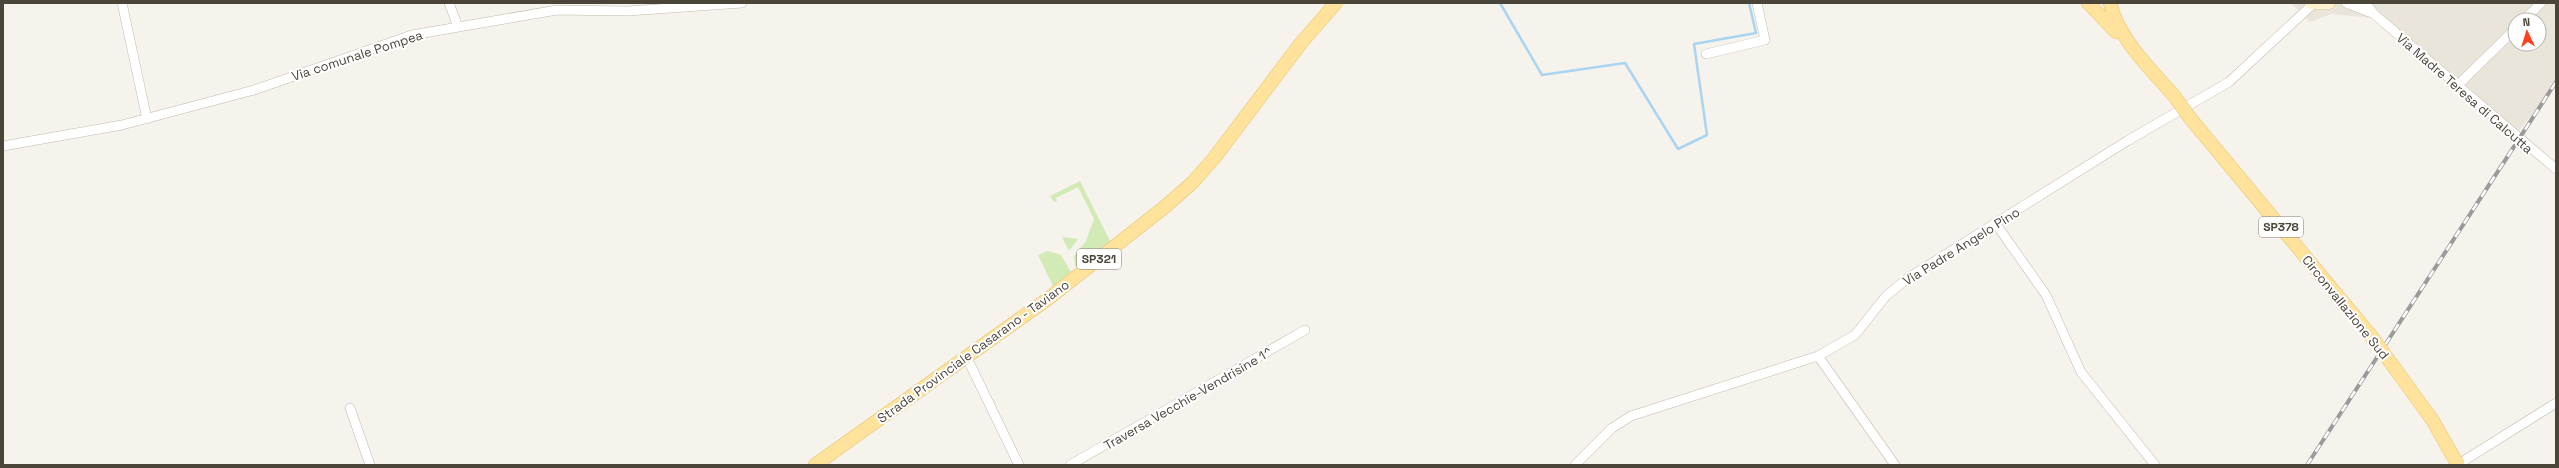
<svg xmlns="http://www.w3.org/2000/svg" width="2559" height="468" viewBox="0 0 2559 468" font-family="'Space Grotesk',sans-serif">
	<rect width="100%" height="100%" fill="#f6f3ec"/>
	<path fill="#eae5da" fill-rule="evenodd" d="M2291,3H2556V83L2511,141L2383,19L2331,14L2310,22ZM2515,20H2539V44H2515Z"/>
	<path fill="#d2eab5" d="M1080,181L1111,243L1079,267L1075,266L1074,256L1086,241L1094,219L1078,187L1056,198L1057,201L1054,202L1050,196Z
		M1062,237L1078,239L1069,251Z
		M1048,251L1061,255L1071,272L1053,286L1038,255Z"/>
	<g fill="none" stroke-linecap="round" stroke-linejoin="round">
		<path stroke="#a9d4f2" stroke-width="2.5" d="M1500,3L1542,75L1625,63L1678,149L1707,135L1694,44L1756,33L1749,3"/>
		<g stroke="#c2bbae" stroke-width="10">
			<path id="street" d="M122,3L147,119
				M449,3L458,27
				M2346,3L2372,13
				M2365,3L2375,15L2556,169
				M2524,20L2541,3
				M1706,54L1765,40L1757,3
				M2457,86L2515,29
				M3,146L122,125L254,90L412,35L557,10L628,11L742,3
				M1996,224L2046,295L2081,372L2155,465
				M966,356L1019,465
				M1818,356L1895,465
				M350,408L370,465
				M1070,465L1305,330
				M1575,465L1612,428L1631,416L1818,356L1855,335L1886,296L1908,278L2127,141L2229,82L2313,4
				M2457,465L2556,403"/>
		</g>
		<g stroke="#d6c79b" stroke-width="13">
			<path id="secondary" d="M2311,3H2329"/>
		</g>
		<g stroke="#e6c16a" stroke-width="14">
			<path id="primary" d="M2088,3L2116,32
				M2110,3C2119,40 2151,69 2175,97
				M2190,118L2372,337
				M2396,370L2433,421L2450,451
				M815,465L1049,298L1166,206L1193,182L1215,157L1301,43L1336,3"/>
		</g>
		<use href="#street" stroke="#fff" stroke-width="9"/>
		<use href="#secondary" stroke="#fff3cd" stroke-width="12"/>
		<use href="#primary" stroke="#ffe39c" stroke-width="13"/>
		<g stroke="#9a9a9a" stroke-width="4">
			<path id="rail" d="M2307,465L2556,82"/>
		</g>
		<use href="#rail" stroke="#fff" stroke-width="2.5" stroke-dasharray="8" stroke-linecap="butt"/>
		<g stroke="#e6c16a" stroke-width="14" stroke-linecap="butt">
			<path id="primary-bridge" d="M2175,97L2190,118
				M2372,337L2396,370
				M2450,451L2458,465"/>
		</g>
		<use href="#primary-bridge" stroke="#ffe39c" stroke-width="13"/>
	</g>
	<g text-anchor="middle" stroke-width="4" stroke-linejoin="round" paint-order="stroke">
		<g fill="#fff" stroke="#817c74" stroke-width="1">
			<rect x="2259" y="217" width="44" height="20" rx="3"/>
			<rect x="1077" y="249" width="44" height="20" rx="3"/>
		</g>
		<g font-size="12" font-weight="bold" fill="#4b4439">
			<text x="2281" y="231">SP378</text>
			<text x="1099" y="263">SP321</text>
		</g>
		<g font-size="13" fill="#4b4439" stroke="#fff">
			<text transform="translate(357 55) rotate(-18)" y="5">Via comunale Pompea</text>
			<text transform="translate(2465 93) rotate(41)" y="5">Via Madre Teresa di Calcutta</text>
			<text transform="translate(1961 246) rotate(-32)" y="5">Via Padre Angelo Pino</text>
			<text transform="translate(2346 307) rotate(51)" y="5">Circonvallazione Sud</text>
			<text transform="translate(973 351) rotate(-36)" y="5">Strada Provinciale Casarano - Taviano</text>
			<text transform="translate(1188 398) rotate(-30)" y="5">Traversa Vecchie-Vendrisine 1^</text>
		</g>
	</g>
	<rect width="2559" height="468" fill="none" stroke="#4b4439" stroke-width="8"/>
	<g transform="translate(2527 32) rotate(356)"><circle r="19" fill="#ffffff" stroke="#b7b4b0"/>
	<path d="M0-3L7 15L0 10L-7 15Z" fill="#fc3f1d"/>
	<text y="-6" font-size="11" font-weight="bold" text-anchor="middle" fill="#4b4439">N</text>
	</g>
</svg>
